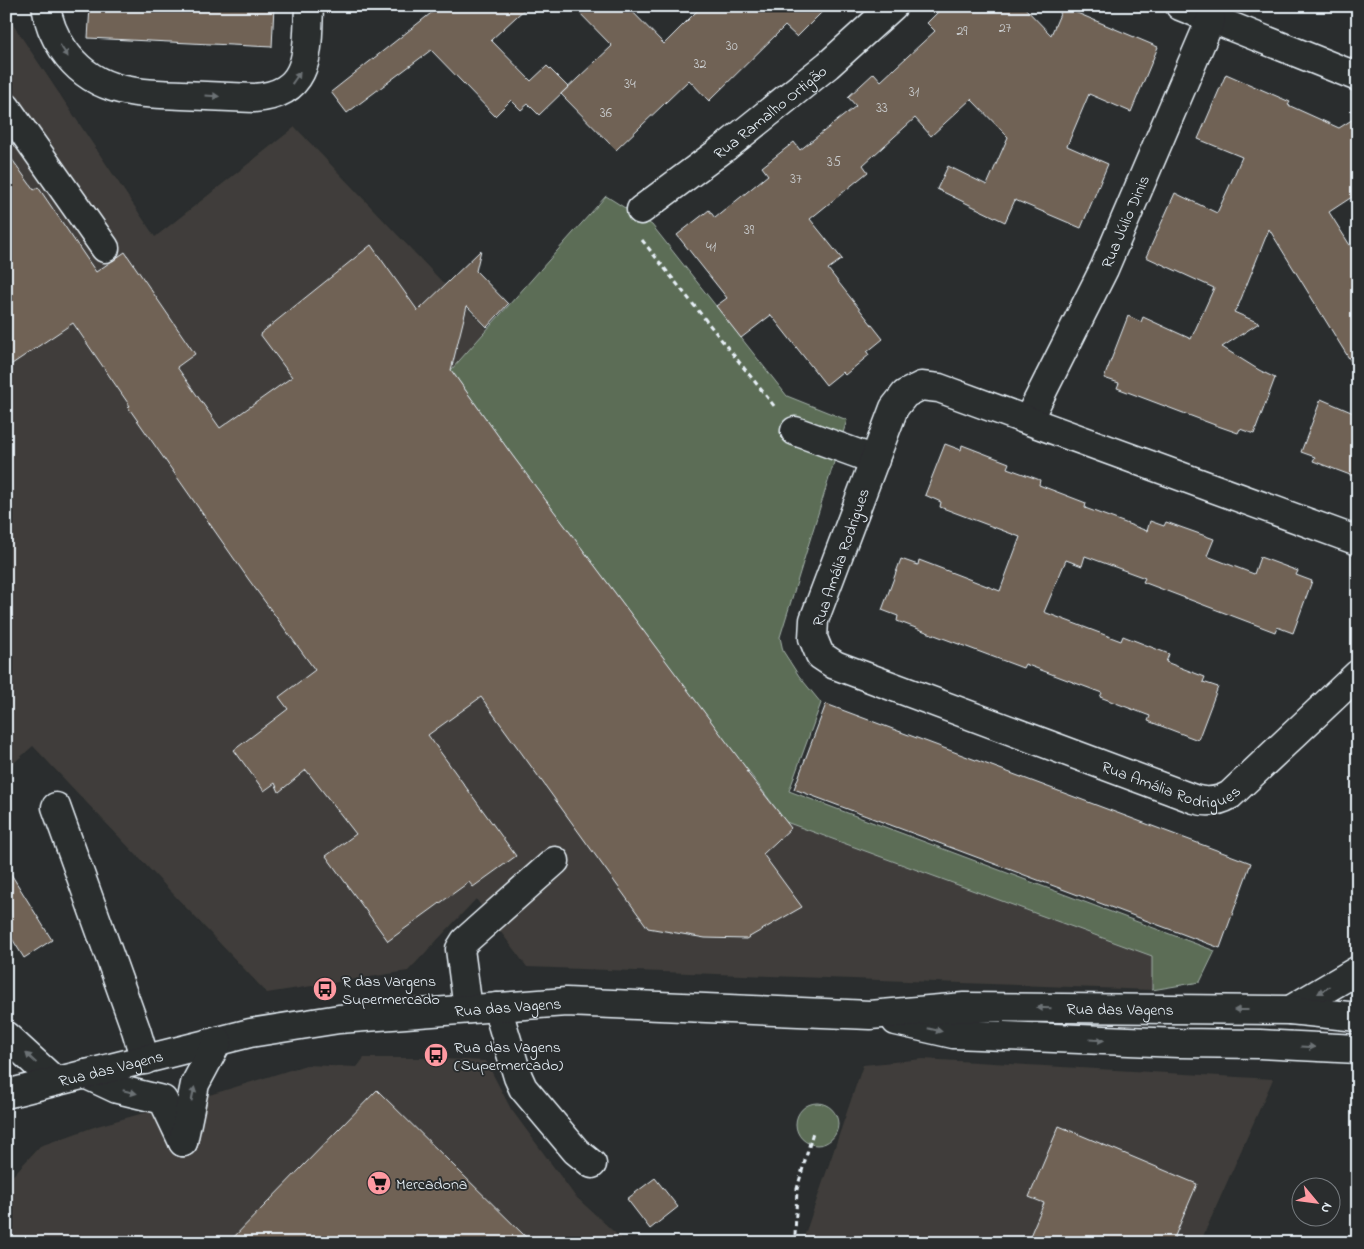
<svg xmlns="http://www.w3.org/2000/svg" width="1364" height="1249" viewBox="0 0 1364 1249" font-family="'Indie Flower',sans-serif">
	<rect width="100%" height="100%" fill="#2a2d2e"/>
	<filter id="ink" filterUnits="userSpaceOnUse"><feTurbulence type="fractalNoise" baseFrequency=".02" numOctaves="2"/><feDisplacementMap in="SourceGraphic" scale="10" xChannelSelector="R" yChannelSelector="G"/><feConvolveMatrix kernelMatrix="1 2 1 2 8 2 1 2 1" color-interpolation-filters="sRGB"/></filter>
	<g filter="url(#ink)">
		<path fill="#3f3d3a" d="M6,14L155,237L295,127L487,329L451,371L786,822L1152,956V990L527,967L476,899L408,971L267,993L33,746L6,770Z
			M364,1058H422L486,1061L511,1109L575,1196L626,1243H18L6,1232V1183L40,1146L97,1126L216,1093L306,1065L357,1067Z
			M923,1059L1273,1079L1200,1243H802L863,1065Z"/>
		<path fill="#5c6d57" stroke="#a2afa8" d="M606,196L652,225L787,396L847,420L780,637L783,651L799,676L821,703L789,791L1215,951L1200,982L1152,990V956L786,822L512,455L451,370Z
			M796 1124a21 21 0 1 1 42 0a21 21 0 1 1-42 0Z"/>
		<path fill="#6f6255" stroke="#e8f1f8" d="M90,6H274L272,47L88,38Z
			M440,6H528L491,40L531,81L547,66L568,87L539,115L528,104L521,110L511,100L495,116L431,50L347,113L331,92Z
			M573,6H627L664,44L702,6H828L797,37L785,26L709,101L689,80L616,150L561,94L612,46Z
			M944,6H1023L1051,35L1063,7L1158,47L1131,112L1089,94L1067,146L1108,164L1081,228L1015,200L1005,222L937,189L948,166L987,185L1008,137L971,99L931,136L915,118L863,165L868,172L810,219L842,259L828,269L883,339L867,352L869,355L845,375L842,372L826,385L771,315L741,338L716,306L727,298L677,235L709,210L715,218L768,175L762,167L794,142L800,150L856,106L848,97L874,73L881,81L935,31L927,23Z
			M1226,74L1290,102L1288,105L1339,128L1358,116V193L1329,212L1358,258V373L1269,229L1239,304L1234,312L1259,323L1222,347L1259,370L1275,378L1254,434L1240,429L1238,433L1215,425L1117,388L1119,383L1104,378L1128,316L1141,322L1143,317L1191,339L1214,288L1146,257L1175,193L1217,213L1229,187L1242,157L1198,139Z
			M6,151L34,190L38,187L96,272L125,252L195,354L177,367L220,428L292,377L260,334L371,245L418,311L481,250L476,271L508,304L487,327L467,306L451,370L512,455L749,772L746,771L791,828L763,854L802,907L746,939L705,938L648,928L481,697L428,735L516,856L473,887L469,882L388,941L326,856L356,834L306,770L279,792L275,783L264,791L234,750L288,709L279,697L315,670L249,580L128,407L130,406L73,323L6,368Z
			M1321,399L1358,415V478L1313,461L1315,457L1301,452Z
			M945,444L961,450L962,445L1009,463L1007,468L1040,480L1039,485L1086,503L1085,508L1147,531L1150,521L1164,526L1166,522L1214,539L1207,556L1254,574L1260,557L1298,571L1296,575L1312,581L1293,633L1277,627L1275,632L1143,582L1145,578L1085,556L1082,566L1066,560L1044,612L1121,641L1123,636L1169,654L1166,662L1205,677L1203,682L1218,687L1198,740L1148,721L1150,716L1100,697L1102,693L1025,664L1023,668L897,621L898,616L882,610L901,559L918,565L919,560L1000,591L1020,537L940,507L941,502L925,495Z
			M826,704L1251,863L1220,948L794,789Z
			M6,866L52,940L24,958L6,929Z
			M377,1090L532,1243H228Z
			M1059,1126L1197,1184L1172,1243H1027L1044,1203L1029,1197Z
			M655,1178L678,1207L650,1229L627,1199Z"/>
		<g fill="none" stroke-linecap="round" stroke-linejoin="round">
			<g stroke="#e8f1f8" stroke-width="31">
				<g id="minor">
					<path d="M46,6C48,21 54,36 63,49C93,93 133,93 182,95C206,96 230,97 254,98C312,94 307,51 309,6"/>
					<path d="M1180,6L1358,77"/>
					<path d="M6,107L105,248"/>
					<path id="s1" d="M641,210L727,146L828,65L893,6"/>
					<path id="s2" d="M1028,420L1104,269L1211,19"/>
					<path d="M795,431L875,460"/>
					<path id="s3" d="M1358,541L939,388L921,386L905,394L894,408L814,620L813,638L820,655L835,665L1194,799C1207,803 1218,802 1230,795L1358,674"/>
					<path d="M56,807L136,1030L145,1060"/>
					<path d="M497,1007L518,1077L523,1088L576,1151L592,1164"/>
					<path d="M468,1009L460,949L465,941L555,861"/>
					<path d="M1290,1010L1358,970"/>
					<path d="M896,1021L953,1034L1179,1043L1260,1044L1358,1049"/>
					<path d="M6,1036L55,1081"/>
					<path d="M85,1074L117,1089L163,1100L183,1142"/>
					<path id="s4" d="M6,1094L250,1033L339,1019L566,1002L870,1015L964,1007L1290,1010L1358,1017"/>
					<path d="M183,1142L195,1084L218,1041"/>
				</g>
			</g>
			<path stroke="#e8f1f8" stroke-width="3" stroke-dasharray="5 4" stroke-linecap="butt" d="M642,240L775,407
				M791,1243L795,1236L797,1189L813,1132"/>
			<use href="#minor" stroke="#2a2d2e" stroke-width="28"/>
		</g>
		<defs><path id="oneway-solid" d="M-6-.8H1V-3.2L6.5 0L1 3.2V.8H-6Z" transform="scale(1.25)"/></defs>
		<g fill="#6c7275">
			<use href="#oneway-solid" transform="translate(64 51) rotate(56)"/>
			<use href="#oneway-solid" transform="translate(296 78) rotate(-55)"/>
			<use href="#oneway-solid" transform="translate(212 96) rotate(3)"/>
			<use href="#oneway-solid" transform="translate(1324 990) rotate(150)"/>
			<use href="#oneway-solid" transform="translate(1044 1008) rotate(-179)"/>
			<use href="#oneway-solid" transform="translate(1241 1010) rotate(-180)"/>
			<use href="#oneway-solid" transform="translate(935 1030) rotate(13)"/>
			<use href="#oneway-solid" transform="translate(1097 1040) rotate(3)"/>
			<use href="#oneway-solid" transform="translate(1308 1047) rotate(3)"/>
			<use href="#oneway-solid" transform="translate(31 1058) rotate(-137)"/>
			<use href="#oneway-solid" transform="translate(130 1092) rotate(13)"/>
			<use href="#oneway-solid" transform="translate(193 1094) rotate(-78)"/>
		</g>
	</g>
	<defs>
		<g id="bus-disc" transform="scale(1.25)"><circle r="9.5" fill="#ff9aa2" stroke="#2a2d2e"/><path d="M-5-6H5V4H4V6H2V4H-2V6H-4V4H-5ZM-3.5-4V0h7V-4ZM-3.5 1.2v1.5H-2V1.2ZM2 1.2v1.5H3.5V1.2Z" fill="#111"/></g>
		<g id="supermarket-disc" transform="scale(1.25)"><circle r="9.5" fill="#ff9aa2" stroke="#2a2d2e"/><path d="M-6-5.5h2.5l.6 2H6L4.5 2H-2.5L-4.4-4H-6ZM-1.5 3.2a1.3 1.3 0 1 0 .1 0ZM3 3.2a1.3 1.3 0 1 0 .1 0Z" fill="#111"/></g>
	</defs>
	<g fill-rule="evenodd">
		<use href="#bus-disc" x="325" y="989"/>
		<use href="#bus-disc" x="436" y="1055"/>
		<use href="#supermarket-disc" x="379" y="1183"/>
	</g>
	<g text-anchor="middle" stroke-width="4" stroke-linejoin="round" paint-order="stroke">
		<g font-size="14" fill="#cacdcf">
			<text x="1005" y="32">27</text>
			<text x="962" y="35">29</text>
			<text x="732" y="50">30</text>
			<text x="700" y="68">32</text>
			<text x="630" y="88">34</text>
			<text x="914" y="96">31</text>
			<text x="882" y="112">33</text>
			<text x="606" y="117">36</text>
			<text x="834" y="166">35</text>
			<text x="796" y="183">37</text>
			<text x="749" y="234">39</text>
			<text x="711" y="251">41</text>
		</g>
		<g font-size="16" fill="#e8f1f8" stroke="#2a2d2e">
			<text dy="6" stroke="none"><textPath href="#s1" startOffset="162">Rua Ramalho Ortigão</textPath></text>
			<text dy="6" stroke="none"><textPath href="#s2" startOffset="221">Rua Júlio Dinis</textPath></text>
			<text transform="translate(840 557) rotate(-71)" y="6">Rua Amália Rodrigues</text>
			<text dy="6" stroke="none"><textPath href="#s3" startOffset="1139">Rua Amália Rodrigues</textPath></text>
			<text dy="6" stroke="none"><textPath href="#s4" startOffset="511">Rua das Vagens</textPath></text>
			<text dy="6" stroke="none"><textPath href="#s4" startOffset="1124">Rua das Vagens</textPath></text>
			<text dy="6" stroke="none"><textPath href="#s4" startOffset="108">Rua das Vagens</textPath></text>
		</g>
		<g font-size="16" fill="#e8f1f8" stroke="#2a2d2e" text-anchor="start">
			<text x="342" y="986">R das Vargens<tspan x="342" dy="18">Supermercado</tspan></text>
			<text x="454" y="1052">Rua das Vagens<tspan x="454" dy="18">(Supermercado)</tspan></text>
			<text x="396" y="1189">Mercadona</text>
		</g>
	</g>
	<rect width="1364" height="1249" fill="none" stroke="#2a2d2e" stroke-width="25"/>
	<rect x="12" y="12" width="1339" height="1224" fill="none" stroke="#e8f1f8" stroke-width="2" filter="url(#ink)"/>
	<g transform="translate(1316 1202) rotate(119)"><circle r="24" fill="#2a2d2e" stroke="#767b7f"/>
	<path d="M0-4L9 19L0 12L-9 19Z" fill="#ff9aa2"/>
	<text y="-8" font-size="14" font-weight="bold" text-anchor="middle" fill="#e8f1f8">N</text>
	</g>
</svg>
